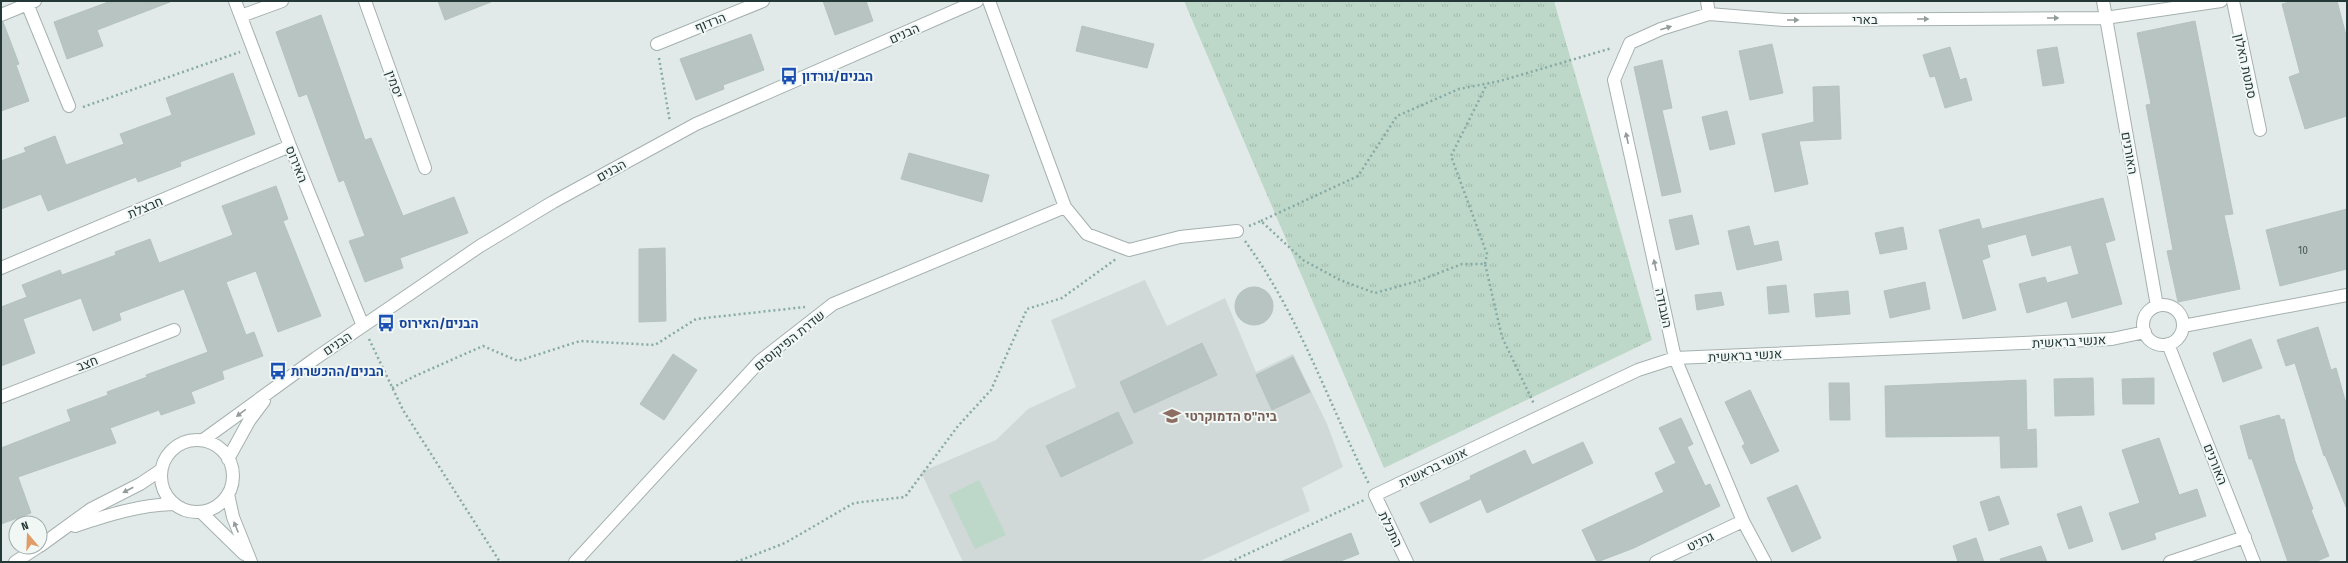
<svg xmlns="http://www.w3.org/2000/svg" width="2348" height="563" viewBox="0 0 2348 563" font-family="'Fira Sans Condensed',Heebo,sans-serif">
	<defs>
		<pattern id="park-tufts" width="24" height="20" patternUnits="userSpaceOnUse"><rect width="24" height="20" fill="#bdd8c9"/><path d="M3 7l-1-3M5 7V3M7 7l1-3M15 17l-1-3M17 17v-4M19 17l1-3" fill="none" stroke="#a2baad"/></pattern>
	</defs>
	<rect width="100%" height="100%" fill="#e1eae8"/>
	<path fill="#d0d9d7" d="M1145,280L1167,326L1225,298L1256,372L1293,354L1327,424L1343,467L1302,488L1310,511L1198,562H963L921,472L996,440L1028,409L1076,387L1051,320Z"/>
	<path fill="url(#park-tufts)" d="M1184,1H1554L1652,340L1384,468Z"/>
	<path fill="#bdd8c9" d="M979,480L1006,535L975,549L949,495Z"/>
	<path fill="#b7c4c1" stroke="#b5c3bf" d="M111,1L170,2L97,30L103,46L67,59L54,22Z
		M438,1H490L491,2L445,20Z
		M823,1H866L873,21L835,35Z
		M2294,1H2337L2347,39V116L2305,129L2289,77L2300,73L2282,4Z
		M321,15L365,140L371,138L403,216L454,197L468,233L400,258L403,268L365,282L349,241L365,236L344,180L339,182L307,94L299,97L276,32Z
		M2195,21L2233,214L2224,215L2240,289L2178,302L2167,251L2173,250L2146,105L2151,104L2137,33Z
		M1,22H3L19,64L16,65L29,101L1,111Z
		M1082,26L1154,44L1147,68L1076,51Z
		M751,34L764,70L723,85L724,89L696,100L680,59Z
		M1772,44L1783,93L1750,100L1739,51Z
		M1950,47L1960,80L1966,78L1972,100L1945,108L1935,76L1930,77L1923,55Z
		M2057,47L2064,83L2043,86L2037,50Z
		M1662,60L1672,108L1662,110L1681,192L1662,196L1634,67Z
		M233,73L255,134L180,162L181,166L138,182L136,177L48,211L41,194L1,209V161L26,152L24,148L55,136L66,165L124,144L120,134L172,115L166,98Z
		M1839,86L1841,139L1799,141L1808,184L1775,192L1762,134L1814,122L1813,87Z
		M1727,111L1735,144L1710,150L1702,117Z
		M909,153L989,175L982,202L901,179Z
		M276,186L288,219L283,221L321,316L278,332L256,271L226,282L246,335L254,332L263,356L222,371L224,379L191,392L195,403L161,415L159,410L110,428L116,443L18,477L31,513L1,524V448L71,421L67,410L108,395L107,392L147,377L146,375L208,352L184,289L119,313L121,320L93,331L81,298L23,319L35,353L1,366V307L27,297L22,285L60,270L62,275L116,255L115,252L150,239L159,263L233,235L222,206Z
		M2103,198L2115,240L2105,243L2122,304L2072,318L2067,301L2027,313L2019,284L2045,277L2047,283L2079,274L2071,245L2032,256L2026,234L1987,245L1990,257L1982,260L1996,310L1963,319L1939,230L1979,219L1982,229Z
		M2347,209V269L2280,286L2266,230Z
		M1692,215L1699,244L1676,250L1669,220Z
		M1749,226L1754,246L1778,241L1782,260L1737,270L1728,231Z
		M1903,227L1907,249L1880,254L1875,233Z
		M665,248L666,321L639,322V249Z
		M1925,282L1930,309L1890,318L1884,291Z
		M1786,285L1789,312L1769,314L1767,287Z
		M1235 306a19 19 0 1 1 38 0a19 19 0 1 1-38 0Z
		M1848,291L1850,314L1816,317L1814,294Z
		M1721,292L1724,305L1697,310L1695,295Z
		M2318,327L2331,370L2336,368L2347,407L2346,507L2325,455L2324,456L2295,363L2286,366L2277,340Z
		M2251,339L2262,368L2223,382L2213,353Z
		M1202,343L1217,375L1134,413L1120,382Z
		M673,354L697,370L664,420L640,404Z
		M1293,357L1310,392L1272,410L1256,375Z
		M2093,378L2094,415L2055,416L2054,379Z
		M2154,378V404H2123L2122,379Z
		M2026,380L2027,430L2036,429L2037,467L2001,468L2000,436L1886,437L1885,386Z
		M1829,383H1849L1850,420H1830Z
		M1750,390L1779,451L1751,464L1742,446L1745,444L1725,402Z
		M1118,412L1133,443L1061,477L1046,446Z
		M2279,415L2281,420L2284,419L2295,461L2313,509L2311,510L2329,556L2315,562H2288L2252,459H2249L2240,426Z
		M1681,418L1693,444L1687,447L1705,486L1710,484L1720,506L1634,548L1597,562L1582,530L1664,492L1655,473L1676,463L1659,428Z
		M2159,438L2179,495L2197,489L2206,516L2154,533L2156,539L2122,550L2109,513L2140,503L2122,450Z
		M1583,442L1593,463L1487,513L1481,499L1430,523L1420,503L1471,479L1470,476L1525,450L1532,465Z
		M1797,485L1821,538L1792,552L1767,498Z
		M1999,496L2009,524L1989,531L1980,502Z
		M2081,506L2093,541L2069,549L2057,514Z
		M1351,533L1359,554L1338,562H1280Z
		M1976,538L1984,562H1958L1953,546Z
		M2041,546L2047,562H2001L2000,559Z"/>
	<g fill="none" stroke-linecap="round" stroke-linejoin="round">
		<g stroke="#a5b1af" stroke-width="14">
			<path id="minor" d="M26,1L69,106
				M235,1L290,146L363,326
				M365,1L425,168
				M989,1L1065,207L1087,234L1129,250L1180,237L1237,231
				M1707,1L1709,14
				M2103,1L2157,306
				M2233,1L2260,130
				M1,15L35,1
				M241,16L282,1
				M657,44L763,1
				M1,268L290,146
				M2143 325a20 20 0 1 1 40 0a20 20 0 1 1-40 0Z
				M2183,326L2347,295
				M2168,344L2254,562
				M1,397L174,330
				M161 476a36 36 0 1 1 72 0a36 36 0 1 1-72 0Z
				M203,440L316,358L480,246L553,202L696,124L977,1
				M228,459L249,421L264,401
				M228,494L233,517L251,562
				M202,513L244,554
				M75,526C108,515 139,505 173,504
				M40,546L91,509L140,484L161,470
				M15,562L38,547
				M575,562L760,361L833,304L1065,207
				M1407,562L1375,495L1638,370L1675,358L2112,339L2145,332
				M1656,562L1743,521
				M1765,562L1743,521L1675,358L1614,80L1630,43L1661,29L1709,14L1784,20L2105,18L2221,1
				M2170,562L2245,537"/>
		</g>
		<path stroke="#86aaa5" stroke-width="2.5" stroke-dasharray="2 3" stroke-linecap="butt" d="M659,58L670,122
			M83,107L240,52
			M1261,221L1358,176L1397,116L1459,89L1500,81L1612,48
			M1249,226L1261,221L1303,260L1340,280L1375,293L1418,281L1462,264H1485L1502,337L1534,404
			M1245,241C1299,315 1328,402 1369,484
			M1485,264L1487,254L1451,156L1487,84
			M369,339L403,410L500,562
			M392,388L415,376L483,346L518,361L580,341L655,345L696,319L805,307
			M736,562L785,543L854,503L905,497L958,426L991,390L1027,309L1062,298L1116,259
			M1230,562L1364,500"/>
		<use href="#minor" stroke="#fff" stroke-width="12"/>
	</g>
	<defs><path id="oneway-solid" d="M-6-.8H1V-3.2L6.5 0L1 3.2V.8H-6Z"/></defs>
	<g fill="#929c9b">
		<use href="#oneway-solid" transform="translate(2053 18)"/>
		<use href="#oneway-solid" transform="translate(1923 19)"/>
		<use href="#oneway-solid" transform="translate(1793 20)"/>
		<use href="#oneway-solid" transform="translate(1666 28) rotate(-18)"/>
		<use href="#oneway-solid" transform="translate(1627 138) rotate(-102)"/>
		<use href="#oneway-solid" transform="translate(1655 265) rotate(-102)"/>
		<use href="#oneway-solid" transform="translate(241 413) rotate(143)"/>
		<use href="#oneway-solid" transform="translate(128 490) rotate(152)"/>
		<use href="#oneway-solid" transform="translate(236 527) rotate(-112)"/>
	</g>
	<defs>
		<g id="bus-bare" transform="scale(1.38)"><path d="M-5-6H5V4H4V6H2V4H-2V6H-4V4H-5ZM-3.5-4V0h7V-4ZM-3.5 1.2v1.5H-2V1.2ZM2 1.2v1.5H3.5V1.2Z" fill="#1a4fb4" stroke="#f1f7f5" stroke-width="2.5" paint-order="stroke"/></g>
		<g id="school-bare" transform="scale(1.38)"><path d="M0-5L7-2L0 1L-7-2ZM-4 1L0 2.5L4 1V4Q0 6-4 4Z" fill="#8d6e63" stroke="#f1f7f5" stroke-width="2.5" paint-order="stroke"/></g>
	</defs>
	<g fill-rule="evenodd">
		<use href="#bus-bare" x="789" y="76"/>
		<use href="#bus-bare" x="386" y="323"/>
		<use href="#bus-bare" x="278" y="371"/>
		<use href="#school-bare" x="1172" y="416"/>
	</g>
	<g text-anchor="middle" stroke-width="4" stroke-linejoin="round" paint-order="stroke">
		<g font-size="11" fill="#495b5a">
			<text x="2303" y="254">10</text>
		</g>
		<g font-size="13" fill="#243837" stroke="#f1f7f5">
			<text x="1865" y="24">בארי</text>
			<text transform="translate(710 22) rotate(-22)" y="5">הרדוף</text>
			<text transform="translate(904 33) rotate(-24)" y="5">הבנים</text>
			<text transform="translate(2246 66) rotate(78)" y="5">סמטת האלון</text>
			<text transform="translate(395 84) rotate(70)" y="5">יסמין</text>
			<text transform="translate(2130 153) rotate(80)" y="5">האורנים</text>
			<text transform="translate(297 164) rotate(68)" y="5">האירוס</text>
			<text transform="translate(611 170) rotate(-29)" y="5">הבנים</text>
			<text transform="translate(145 207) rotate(-23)" y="5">חבצלת</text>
			<text transform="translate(1664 308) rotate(78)" y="5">העבודה</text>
			<text transform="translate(789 340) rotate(-39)" y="5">שדרת הפיקוסים</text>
			<text transform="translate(2069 341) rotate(-3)" y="5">אנשי בראשית</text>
			<text transform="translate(337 343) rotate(-34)" y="5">הבנים</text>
			<text transform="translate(1745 355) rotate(-3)" y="5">אנשי בראשית</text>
			<text transform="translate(87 363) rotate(-21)" y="5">חצב</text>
			<text transform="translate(2216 464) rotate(68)" y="5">האורנים</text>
			<text transform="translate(1433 467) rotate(-26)" y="5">אנשי בראשית</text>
			<text transform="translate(1391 529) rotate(64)" y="5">התכלת</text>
			<text transform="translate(1700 541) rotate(-25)" y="5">גרניט</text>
		</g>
		<g font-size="13" font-weight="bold" fill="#164399" stroke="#f1f7f5" text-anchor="start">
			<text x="802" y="81">הבנים/גורדון</text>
			<text x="399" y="328">הבנים/האירוס</text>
			<text x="291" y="376">הבנים/ההכשרות</text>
		</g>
		<g font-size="13" font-weight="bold" fill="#785e54" stroke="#f1f7f5" text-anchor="start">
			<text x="1185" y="421">ביה"ס הדמוקרטי</text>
		</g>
	</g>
	<rect width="2348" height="563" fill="none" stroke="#243837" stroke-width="4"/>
	<g transform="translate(28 535) rotate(341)"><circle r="19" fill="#f1f7f5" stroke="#9faba9"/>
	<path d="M0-3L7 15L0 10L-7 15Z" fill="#e09d69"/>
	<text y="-6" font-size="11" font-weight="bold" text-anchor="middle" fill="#243837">N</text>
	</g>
</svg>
